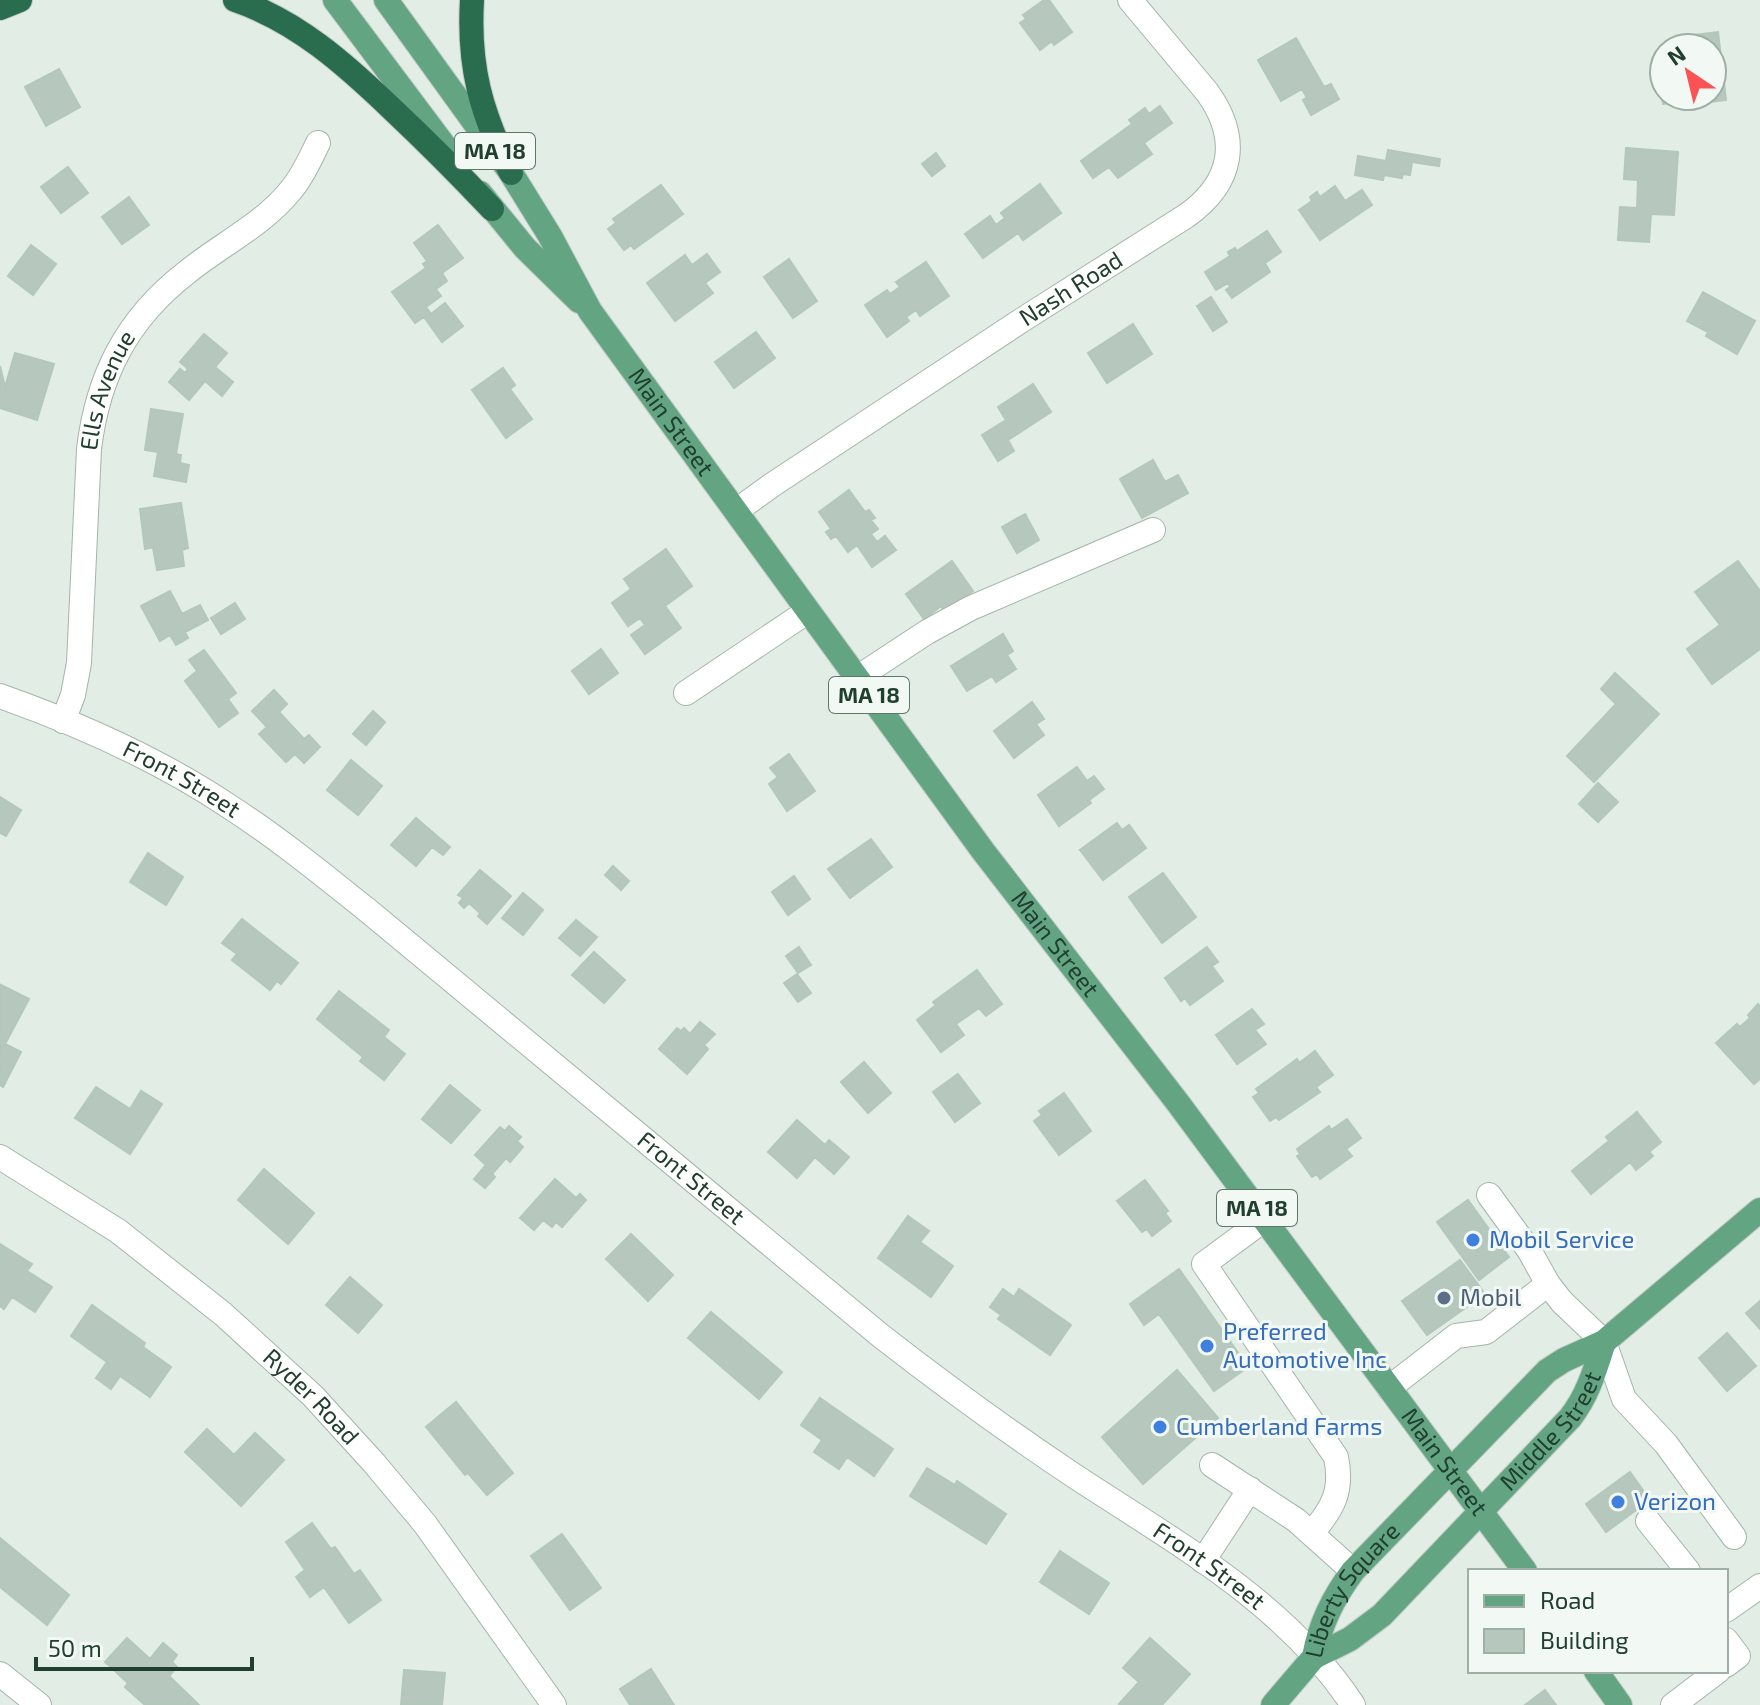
<svg xmlns="http://www.w3.org/2000/svg" width="1760" height="1705" viewBox="0 0 1760 1705" font-family="'Exo 2',sans-serif">
	<rect width="100%" height="100%" fill="#e1ede5"/>
	<path fill="#b6c8bd" stroke="#b3c7ba" stroke-width="2" d="M1044,0H1049L1072,32L1054,45L1052,41L1040,50L1020,23L1026,19L1023,15Z
		M1718,32L1726,100L1686,105V101L1663,104L1660,82L1664,81V96H1712V48H1679L1677,37Z
		M1296,38L1324,87L1331,84L1339,99L1311,115L1303,100L1307,98L1302,89L1281,101L1258,60Z
		M59,69L80,107L46,126L25,87Z
		M1160,106L1172,123L1144,143L1152,154L1118,178L1109,167L1093,178L1081,161L1132,124L1129,120L1145,108L1149,114Z
		M1626,148L1678,152L1674,215L1651,214L1649,242L1618,240L1620,207L1637,208L1638,180L1624,179Z
		M1388,150L1440,159L1439,166L1412,162L1410,175L1403,174L1402,178L1384,175L1383,180L1355,175L1358,156L1386,161Z
		M936,153L945,166L932,176L922,164Z
		M68,167L88,193L61,213L41,187Z
		M1040,184L1061,213L1023,240L1018,233L983,258L965,234L990,216L996,225L1005,218L1001,213Z
		M661,185L683,214L634,249L631,245L624,250L608,229L616,223L613,219Z
		M1335,186L1345,201L1362,190L1372,205L1320,240L1299,210L1312,201L1310,197L1317,192L1320,197Z
		M129,197L149,225L122,244L102,217Z
		M438,225L463,258L442,273L447,281L436,289L441,296L426,307L431,314L445,303L463,326L442,342L424,317L415,323L392,292L426,268L423,264L427,261L414,243Z
		M1267,231L1281,252L1265,263L1270,272L1232,298L1226,290L1230,287L1228,283L1216,290L1205,272L1230,256L1228,252L1235,248L1237,251Z
		M31,245L56,264L33,295L8,276Z
		M707,254L720,272L705,283L713,293L675,321L647,283L685,255L692,265Z
		M789,259L817,301L793,318L764,277Z
		M926,262L949,296L920,316L916,310L906,317L909,321L887,337L865,305L887,290L890,294L900,287L896,282Z
		M1703,292L1755,321L1737,354L1706,336L1708,332L1687,321Z
		M1211,297L1227,322L1213,331L1197,306Z
		M1133,324L1152,354L1107,383L1088,353Z
		M756,332L775,358L734,388L715,362Z
		M204,334L227,353L215,367L233,382L222,396L205,381L189,400L169,382L180,369L185,373L188,369L180,362Z
		M15,353L54,364L37,420L0,408V366L5,387Z
		M503,368L515,385L510,389L532,419L506,438L472,390Z
		M1033,384L1051,412L1008,440L1014,451L998,461L982,435L1006,420L998,407Z
		M151,409L183,414L176,454L181,455L180,463L189,465L186,482L154,476L158,452L145,450Z
		M1153,460L1165,482L1178,475L1188,493L1142,518L1120,479Z
		M849,490L865,512L869,510L875,518L871,520L878,529L871,534L877,542L885,536L896,550L872,567L857,545L848,552L836,536L831,539L826,532L831,529L819,512Z
		M181,503L188,548L182,550L184,566L157,570L153,547L145,549L140,509Z
		M1025,514L1039,540L1017,553L1002,527Z
		M666,549L692,586L665,606L681,628L645,654L631,635L645,625L640,618L628,626L612,603L631,589L624,579Z
		M952,561L973,591L944,611L941,606L924,619L906,594Z
		M1738,561L1760,591V649L1712,684L1687,649L1720,625L1695,592Z
		M170,591L182,614L200,605L208,620L185,632L188,638L176,645L170,635L160,641L141,606Z
		M235,603L245,619L221,634L211,618Z
		M1003,634L1013,651L1007,655L1016,669L996,682L992,676L967,691L951,666Z
		M601,649L618,673L589,694L572,671Z
		M204,650L236,693L228,699L238,713L219,727L185,681L197,671L189,660Z
		M1615,673L1659,714L1594,782L1567,756L1616,704L1601,689Z
		M274,690L287,704L279,712L304,739L309,735L320,747L304,763L295,754L286,762L259,734L267,727L252,711Z
		M1032,702L1044,719L1036,724L1044,735L1014,758L994,731Z
		M373,711L385,722L366,745L353,734Z
		M789,754L815,791L787,811L769,784L778,777L770,768Z
		M351,760L382,786L358,815L327,790Z
		M1077,767L1087,781L1094,776L1104,789L1089,800L1091,803L1059,826L1038,795Z
		M1598,783L1618,802L1598,822L1579,804Z
		M0,797L21,810L6,836L0,833Z
		M416,818L450,847L443,855L432,847L416,866L391,845Z
		M1117,823L1122,830L1129,825L1146,848L1103,880L1080,850Z
		M871,839L892,867L850,898L828,869Z
		M148,853L183,877L166,905L130,882Z
		M613,866L629,881L621,890L605,875Z
		M480,870L511,896L487,924L478,916L480,913L469,903L464,908L459,903L463,898L458,895Z
		M1163,873L1196,917L1162,943L1129,897Z
		M794,876L810,899L788,915L772,892Z
		M523,893L543,910L523,935L502,918Z
		M242,919L298,963L281,984L277,981L270,990L232,960L237,954L222,943Z
		M576,920L597,937L580,956L559,938Z
		M799,947L811,965L798,973L786,956Z
		M1207,947L1218,962L1212,966L1223,981L1190,1005L1185,998L1181,1001L1165,978Z
		M594,952L625,980L604,1003L572,975Z
		M977,970L1002,1004L986,1016L979,1008L956,1024L964,1035L941,1052L917,1020L936,1005L933,1002Z
		M797,974L811,993L798,1002L784,983Z
		M1,985L29,999L5,1044L21,1052L3,1087L0,1085Z
		M339,991L389,1030L384,1037L405,1054L384,1080L360,1061L363,1057L317,1019Z
		M1758,1004L1760,1006V1079L1754,1084L1716,1043L1737,1024L1740,1027L1750,1018L1748,1015Z
		M1252,1009L1264,1024L1255,1030L1266,1044L1237,1064L1216,1035Z
		M700,1022L715,1034L704,1045L708,1049L687,1074L659,1049L677,1028L681,1031L684,1028L690,1034Z
		M1315,1051L1333,1075L1316,1087L1320,1092L1279,1120L1276,1117L1270,1121L1253,1097L1259,1093L1256,1089L1297,1059L1299,1063Z
		M864,1062L891,1093L868,1113L841,1082Z
		M958,1074L980,1103L955,1122L933,1092Z
		M450,1085L480,1110L451,1143L422,1119Z
		M96,1087L130,1109L141,1091L162,1104L130,1154L75,1118Z
		M1064,1093L1091,1131L1059,1155L1034,1121L1042,1115L1039,1111Z
		M1637,1112L1661,1142L1649,1152L1653,1156L1636,1170L1630,1162L1591,1194L1572,1171L1609,1141L1606,1137Z
		M1347,1119L1361,1138L1346,1149L1352,1156L1320,1179L1317,1174L1312,1177L1297,1156L1300,1154L1297,1149L1329,1126L1331,1130Z
		M797,1120L825,1145L829,1140L849,1157L834,1174L815,1157L797,1178L768,1152Z
		M509,1126L521,1137L517,1141L523,1147L510,1162L506,1158L492,1174L495,1177L485,1188L474,1179L486,1165L475,1155L500,1127L505,1131Z
		M264,1169L314,1213L288,1244L238,1200Z
		M555,1179L576,1198L580,1194L586,1200L562,1227L556,1222L552,1227L543,1220L534,1230L520,1218Z
		M1145,1180L1168,1211L1165,1213L1171,1221L1152,1236L1147,1229L1142,1232L1117,1201Z
		M1468,1200L1509,1257L1479,1280L1437,1222Z
		M908,1216L929,1231L920,1242L953,1266L931,1297L878,1258Z
		M631,1234L673,1275L648,1301L606,1259Z
		M0,1244L32,1264L27,1271L52,1287L35,1312L12,1297L4,1309L0,1306Z
		M1460,1260L1485,1294L1427,1335L1402,1301Z
		M1179,1269L1248,1367L1214,1391L1159,1314L1144,1325L1130,1304Z
		M350,1277L382,1305L358,1333L326,1305Z
		M1003,1289L1014,1297L1019,1289L1071,1325L1050,1355L998,1319L1001,1315L990,1307Z
		M1760,1301V1329L1746,1313Z
		M92,1305L145,1343L143,1347L171,1367L150,1397L120,1376L111,1389L96,1378L107,1362L71,1336Z
		M711,1312L782,1372L759,1399L688,1338Z
		M1727,1333L1756,1366L1727,1391L1699,1358Z
		M1177,1370L1218,1418L1143,1484L1102,1437Z
		M820,1398L893,1449L874,1476L847,1457L839,1469L814,1452L822,1440L801,1425Z
		M456,1402L513,1473L487,1495L468,1473L465,1475L426,1427Z
		M207,1429L234,1455L255,1433L284,1460L241,1506L185,1452Z
		M927,1468L955,1485L957,1481L1006,1514L986,1544L910,1496Z
		M1630,1472L1650,1500L1606,1532L1586,1504Z
		M312,1523L331,1549L335,1547L354,1574L360,1570L381,1600L349,1623L324,1587L310,1597L296,1577L305,1570L286,1542Z
		M562,1534L601,1588L570,1610L531,1556Z
		M0,1538L69,1595L47,1625L0,1587Z
		M1060,1551L1109,1583L1089,1614L1040,1582Z
		M127,1638L150,1659L163,1643L177,1655L172,1662L177,1667L169,1676L199,1705H145L125,1687L128,1683L105,1662Z
		M1150,1638L1190,1674L1162,1705H1121L1119,1704L1139,1682L1123,1668Z
		M651,1669L674,1705H630L620,1689Z
		M404,1670L445,1673L442,1705H401Z
		M1545,1690L1556,1705H1525Z"/>
	<g fill="none" stroke-linecap="round" stroke-linejoin="round">
		<g stroke="#a3b5ab" stroke-width="26">
			<g id="minor">
				<path id="s1" d="M736,511L772,485L1022,320L1186,216C1233,183 1241,139 1207,92L1130,0"/>
				<path d="M857,678L927,632L971,608L1153,530"/>
				<path d="M686,693L808,611"/>
				<path id="s2" d="M0,696C79,724 160,760 230,807C278,838 322,874 366,909L881,1336C944,1385 1007,1431 1073,1475C1173,1541 1285,1602 1353,1705"/>
				<path id="s3" d="M63,721L73,695L79,663L89,449C98,375 127,319 186,273C220,245 263,225 291,190C303,176 310,159 318,143"/>
				<path id="s4" d="M0,1157L118,1231L223,1314L313,1396L374,1463L425,1524L554,1705"/>
				<path d="M1489,1195L1529,1250L1548,1284L1562,1302L1604,1342L1624,1399L1666,1444L1734,1537"/>
				<path d="M1265,1219L1204,1264L1336,1457C1343,1491 1333,1508 1312,1533"/>
				<path d="M1389,1388L1456,1336L1486,1332L1548,1284"/>
				<path d="M1212,1465L1296,1520L1353,1571"/>
				<path d="M1648,1521L1688,1571"/>
				<path d="M1203,1561L1250,1489"/>
				<path d="M1726,1610L1760,1586"/>
				<path d="M1726,1640L1738,1656L1726,1665"/>
				<path d="M0,1674L39,1705"/>
				<path d="M1673,1705L1718,1671"/>
			</g>
		</g>
		<g stroke="#c1c9c5" stroke-width="26">
			<g id="major">
				<path d="M335,0L455,160"/>
				<path id="s5" d="M386,0L511,173L550,236L590,311L983,851L1178,1103L1525,1571"/>
				<path d="M480,193L525,248L579,301"/>
				<path id="s6" d="M1314,1657C1320,1624 1333,1598 1353,1571L1547,1371L1564,1360L1604,1342L1760,1210"/>
				<path d="M1596,1671L1620,1705"/>
				<path id="s7" d="M1273,1705L1314,1657L1350,1639L1382,1615L1570,1418C1588,1395 1595,1370 1604,1342"/>
			</g>
		</g>
		<g stroke="#c1c9c5" stroke-width="26">
			<path id="highway" d="M235,0C297,21 345,64 391,108C426,141 459,174 492,209
				M472,0C468,67 481,113 511,173
				M0,8L20,0"/>
		</g>
		<use href="#minor" stroke="#fff" stroke-width="24"/>
		<use href="#major" stroke="#63a583" stroke-width="24"/>
		<use href="#highway" stroke="#2a6d4e" stroke-width="24"/>
	</g>
	<g fill="#3f7fe0" stroke="#f2f9f4" stroke-width="3">
		<circle cx="1473" cy="1240" r="8"/>
		<circle cx="1207" cy="1346" r="8"/>
		<circle cx="1160" cy="1427" r="8"/>
		<circle cx="1618" cy="1502" r="8"/>
	</g>
	<circle fill="#5c6f8a" stroke="#f2f9f4" stroke-width="3" cx="1444" cy="1298" r="8"/>
	<g text-anchor="middle" stroke-width="6" stroke-linejoin="round" paint-order="stroke">
		<g fill="#f2f9f4" stroke="#5f776a" stroke-width="2">
			<rect x="455" y="133" width="80" height="36" rx="6"/>
			<rect x="829" y="677" width="80" height="36" rx="6"/>
			<rect x="1217" y="1190" width="80" height="36" rx="6"/>
		</g>
		<g font-size="22" font-weight="bold" fill="#203f2f">
			<text x="495" y="159">MA 18</text>
			<text x="869" y="703">MA 18</text>
			<text x="1257" y="1216">MA 18</text>
		</g>
		<g font-size="24" fill="#203f2f" stroke="#f2f9f4">
			<text dy="8" stroke="none"><textPath href="#s1" startOffset="402">Nash Road</textPath></text>
			<text dy="8" stroke="none"><textPath href="#s3" startOffset="336">Ells Avenue</textPath></text>
			<text dy="8" stroke="none"><textPath href="#s5" startOffset="510">Main Street</textPath></text>
			<text dy="8" stroke="none"><textPath href="#s2" startOffset="200">Front Street</textPath></text>
			<text dy="8" stroke="none"><textPath href="#s5" startOffset="1158">Main Street</textPath></text>
			<text dy="8" stroke="none"><textPath href="#s2" startOffset="848">Front Street</textPath></text>
			<text dy="8" stroke="none"><textPath href="#s4" startOffset="394">Ryder Road</textPath></text>
			<text dy="8" stroke="none"><textPath href="#s7" startOffset="394">Middle Street</textPath></text>
			<text dy="8" stroke="none"><textPath href="#s5" startOffset="1806">Main Street</textPath></text>
			<text dy="8" stroke="none"><textPath href="#s2" startOffset="1496">Front Street</textPath></text>
			<text dy="8" stroke="none"><textPath href="#s6" startOffset="78">Liberty Square</textPath></text>
		</g>
		<g font-size="24" fill="#366cbe" stroke="#f2f9f4" text-anchor="start">
			<text x="1489" y="1248">Mobil Service</text>
			<text x="1223" y="1340">Preferred<tspan x="1223" dy="28">Automotive Inc</tspan></text>
			<text x="1176" y="1435">Cumberland Farms</text>
			<text x="1634" y="1510">Verizon</text>
		</g>
		<g font-size="24" fill="#4e5e75" stroke="#f2f9f4" text-anchor="start">
			<text x="1460" y="1306">Mobil</text>
		</g>
	</g>
	<rect x="1468" y="1569" width="260" height="104" fill="#f2f9f4" stroke="#9eafa5" stroke-width="2"/>
	<rect x="1484" y="1595" width="40" height="12" fill="#63a583" stroke="#9eafa5" stroke-width="2"/>
	<text x="1540" y="1609" font-size="24" fill="#203f2f">Road</text>
	<rect x="1484" y="1629" width="40" height="24" fill="#b6c8bd" stroke="#9eafa5" stroke-width="2"/>
	<text x="1540" y="1649" font-size="24" fill="#203f2f">Building</text>
	<g transform="translate(1688 72) rotate(325)"><circle r="38" fill="#f2f9f4" stroke="#9eafa5" stroke-width="2"/>
	<path d="M0-6L14 30L0 20L-14 30Z" fill="#fa5255"/>
	<text y="-12" font-size="22" font-weight="bold" text-anchor="middle" fill="#203f2f">N</text>
	</g>
	<path d="M36 1657v12h216v-12" fill="none" stroke="#203f2f" stroke-width="4"/>
	<text x="48" y="1657" font-size="24" fill="#203f2f" stroke="#f2f9f4" stroke-width="6" paint-order="stroke">50 m</text>
</svg>
